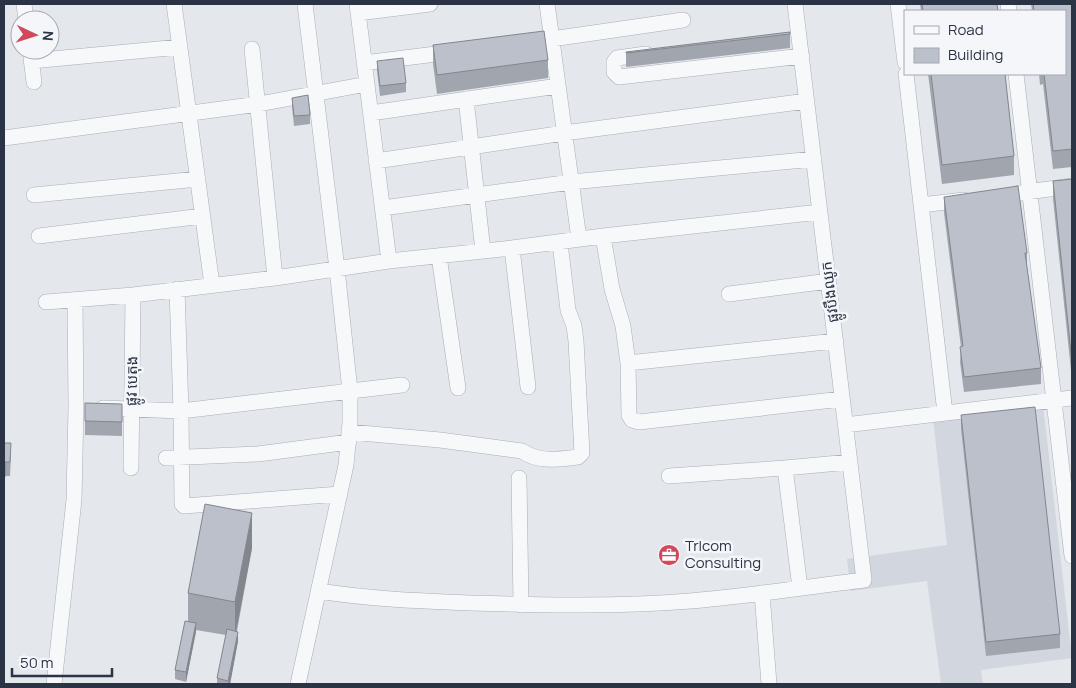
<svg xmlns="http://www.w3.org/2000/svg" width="1076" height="688" viewBox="0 0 1076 688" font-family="Manrope,'Noto Sans Khmer',sans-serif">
	<rect width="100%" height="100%" fill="#e4e7ec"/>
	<path fill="#d2d6de" d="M1042,396L1072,658L981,670L983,684H941L927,581L851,591L847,559L947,545L932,409Z"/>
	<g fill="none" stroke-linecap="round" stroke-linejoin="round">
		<g stroke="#a9aeb7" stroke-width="16">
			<path id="street" d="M24,4L26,20
				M174,4L212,285
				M357,4L389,261
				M547,4L579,239
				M898,4L905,62
				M1008,4L1009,11
				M358,13L430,4
				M524,43L683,20
				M252,49L275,278
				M30,50L34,82
				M646,54L617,58L614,62V72L619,77L802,56
				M31,61L180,47
				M364,63L452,52
				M906,74L945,413
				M1016,74L1072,556
				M466,99L483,251
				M371,113L558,86
				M4,138L259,104L367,84
				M376,161L564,133L807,101
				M1019,193L1072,186
				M34,195L198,179
				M921,205L964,200
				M383,208L571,182L814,159
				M39,236L203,216
				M603,236L612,289L623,326L628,363L629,415L632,420L639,422L842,399
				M512,248L528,387
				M439,256L458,388
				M177,289L181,411L402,385
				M729,294L829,281
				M46,302L133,295L275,278L389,261L512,248L603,236L820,212
				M628,363L836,341
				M103,408L181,411L182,504L184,506L340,494
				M845,425L1072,398
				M349,432L440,440L522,451C539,463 559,459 578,457L582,453L576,341L574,326L568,310L560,243
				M166,458L258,454L349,442
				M131,468L133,295
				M785,468L800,588
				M669,476L785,468L850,462
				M519,478L521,605
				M319,591C369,599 419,601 470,603C543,605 617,607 690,601C748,596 806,587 864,580L795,4
				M762,593L769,684
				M54,684L74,500L76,407L75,301
				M298,684L346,465L350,423V391L337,269L305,4"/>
		</g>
		<use href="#street" stroke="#f7f8fa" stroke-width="15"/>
	</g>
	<path fill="#a1a5ae" d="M920,4H997L998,11H921Z
		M1031,4H1072V167L1053,169L1043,84L1040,85L1039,74H1065V11H1032Z
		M790,32V48L626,67V52Z
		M433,45L548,60V78L437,94L433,64Z
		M377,61L406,83V92L380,96L377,71Z
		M928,74H1005L1014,156V175L942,184Z
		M292,98L310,115V124L294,126L292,107Z
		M1072,179V380L1053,199V181Z
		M944,197L1027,253V268L1041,368V384L964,392L960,362L961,347L944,213Z
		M85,403L122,404V436L85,435Z
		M961,415L1060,634V648L986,656L961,429Z
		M4,443L11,457L10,476H5V491L4,490Z
		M252,548L237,631L238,641L230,684H217V678L226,635L196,630L186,682L175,679V670L188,621V593Z"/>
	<path fill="#83868d" d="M252,513V548L235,637V602Z
		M196,623V632L186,682V672Z
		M238,632V641L230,684H228Z"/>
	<path fill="#bbc0ca" stroke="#83868d" d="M922,4H997L998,11H923Z
		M1033,4H1072V149L1053,151L1044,74H1065V11H1034Z
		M544,31L548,60L437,75L433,45Z
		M790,32V34L626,53V52Z
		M403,58L406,83L380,86L377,61Z
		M931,74H1005L1014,156L942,165Z
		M308,95L310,115L294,116L292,98Z
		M1072,179V362L1053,181Z
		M1018,186L1027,253H1025L1041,368L964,377L960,347L963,346L944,197Z
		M85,403L122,404V422L85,421Z
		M1035,407L1060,634L986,642L961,415Z
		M4,443H11L10,462H5V477L4,476Z
		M205,504L252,513L235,602L188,593Z
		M185,621L196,623L186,672L175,670Z
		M227,629L238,632L228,681L217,678Z"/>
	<defs>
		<g id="office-disc" transform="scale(1.125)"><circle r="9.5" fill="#d1495b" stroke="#f4f6f9"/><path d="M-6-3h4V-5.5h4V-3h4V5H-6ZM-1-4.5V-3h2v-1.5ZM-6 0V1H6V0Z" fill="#fff"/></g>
	</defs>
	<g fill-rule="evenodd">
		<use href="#office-disc" x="669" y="555"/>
	</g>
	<g text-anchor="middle" stroke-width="5" stroke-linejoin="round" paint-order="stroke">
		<g font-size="15" fill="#2b3445" stroke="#f4f6f9">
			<text transform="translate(830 292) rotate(-97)" y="5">ផ្លូវបឹងឈូក</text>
			<text transform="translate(132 381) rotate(-89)" y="5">ផ្លូវ បេតុង</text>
		</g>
		<g font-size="15" fill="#2b3445" stroke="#f4f6f9" text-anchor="start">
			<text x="685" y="551">TrIcom<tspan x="685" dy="17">Consulting</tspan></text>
		</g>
	</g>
	<rect width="1076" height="688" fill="none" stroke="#2b3445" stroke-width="10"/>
	<rect x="904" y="10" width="162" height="65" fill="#f4f6f9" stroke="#a4a8b1"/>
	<rect x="914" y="26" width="25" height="8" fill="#f7f8fa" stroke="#a4a8b1"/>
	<text x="948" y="35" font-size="15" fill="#2b3445">Road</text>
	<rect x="914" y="48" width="25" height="15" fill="#bbc0ca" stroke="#a4a8b1"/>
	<text x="948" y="60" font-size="15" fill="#2b3445">Building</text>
	<g transform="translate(35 35) rotate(94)"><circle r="24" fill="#f4f6f9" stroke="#a4a8b1"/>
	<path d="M0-4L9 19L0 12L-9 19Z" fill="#d1495b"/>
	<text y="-8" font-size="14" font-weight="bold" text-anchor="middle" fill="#2b3445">N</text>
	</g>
	<path d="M12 668v8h100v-8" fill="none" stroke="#2b3445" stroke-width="2.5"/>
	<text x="20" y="668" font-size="15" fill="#2b3445" stroke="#f4f6f9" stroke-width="4" paint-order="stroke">50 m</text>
</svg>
